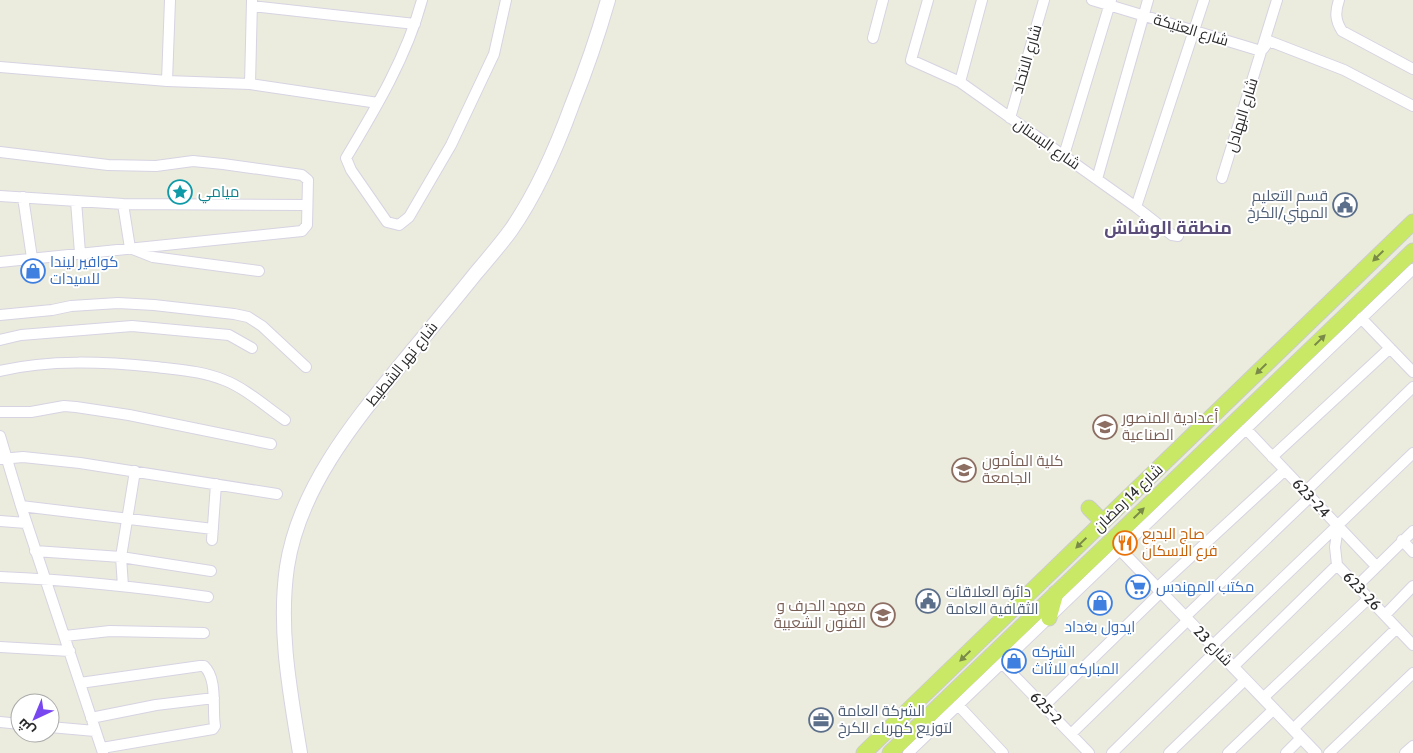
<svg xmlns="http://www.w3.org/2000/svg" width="1413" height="753" viewBox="0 0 1413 753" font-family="Cabin,Cairo,sans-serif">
	<rect width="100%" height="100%" fill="#ebecde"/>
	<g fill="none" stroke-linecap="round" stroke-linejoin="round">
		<g stroke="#d7d3e2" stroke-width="12">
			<path id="minor" d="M422,0C407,56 376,108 346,158L351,170L387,222L399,225L409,217L451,145L494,54L506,0
				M928,0L911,60L960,82L1136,207L1172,235L1178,236
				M1092,0L1261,51
				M1339,0C1335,12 1335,20 1342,31L1413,69
				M252,6L415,24
				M873,38L883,0
				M1263,49L1269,41L1344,70L1413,106
				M0,67L167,81L250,84L378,103
				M167,81L170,0
				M960,82L982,0
				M250,84L252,1
				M1010,118L1044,0
				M0,152L108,165L156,166L193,161L223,164L302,175L308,180L307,225L302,231L0,262
				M1064,155L1111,0
				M1222,178L1277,0
				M1097,179L1148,0
				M0,196L123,204L306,205
				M23,197L32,258
				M76,201L80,253
				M123,204L130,248L153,257L259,271
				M1136,207L1204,0
				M0,315L52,310L71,306L118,303L154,305L234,314L248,317L262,326L306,367
				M1361,318L1413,372
				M0,340L21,335L132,326L229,335L252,348
				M0,371C49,359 106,362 156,367C180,370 202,371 224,380C245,388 265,406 285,420
				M0,412H31L64,406L76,407L129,415L271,444
				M1246,429L1376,566
				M0,436L21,506L103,753
				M1272,457L1390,348
				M1,459L23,457L80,463L277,494
				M1305,492L1413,387
				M21,506L213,529
				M0,521L26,523
				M1338,527L1335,547L1337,565L1413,645
				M212,540L216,484
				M1402,540L1413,552
				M35,551L121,557L211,571
				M0,577C70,580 139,587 208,597
				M123,586L121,557L135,471
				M1357,586L1413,531
				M1157,588L1285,470
				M1385,615L1413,586
				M1185,617L1310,497
				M65,636L110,631L204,633
				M1213,645L1413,453
				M0,647L70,651
				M1002,663L1089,753
				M1233,667L1337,565
				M80,683L200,666H204C218,679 212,709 215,726L213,729L102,748
				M1263,698L1369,598
				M958,705L1003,753
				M1044,706L1161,592
				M91,718L156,705L214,698
				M0,722L20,724
				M50,727L95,731
				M1293,729L1397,628
				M1071,734L1188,620
				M908,753L1413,269
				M1112,753L1217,650
				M1169,753L1245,680
				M1228,753L1274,709
				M1286,753L1301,738
				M1329,753L1413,673
				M1405,753L1413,746"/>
		</g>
		<g stroke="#d7d3e2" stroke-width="13">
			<path id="tertiary" d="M1111,540L1316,753"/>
		</g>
		<g stroke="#d7d3e2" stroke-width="16">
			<path id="secondary" d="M300,753C290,692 278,629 287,567C299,488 354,422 403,362C427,333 452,303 476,273C488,259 500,245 511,230C538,191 556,149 572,105C586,70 598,35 608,0"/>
		</g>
		<g stroke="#ccc" stroke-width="17">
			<path id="primary" d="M1089,508L1103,522
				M1049,618L1056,593
				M864,753L1413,222
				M890,753L1413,251"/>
		</g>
		<use href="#minor" stroke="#fff" stroke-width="10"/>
		<use href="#tertiary" stroke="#fff" stroke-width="11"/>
		<use href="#secondary" stroke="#fff" stroke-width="14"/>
		<use href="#primary" stroke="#c8e866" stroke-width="15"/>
	</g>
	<defs><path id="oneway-solid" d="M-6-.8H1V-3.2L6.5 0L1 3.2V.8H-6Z" transform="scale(1.25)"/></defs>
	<g fill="#7a8a48">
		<use href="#oneway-solid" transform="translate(1378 256) rotate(136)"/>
		<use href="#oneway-solid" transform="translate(1320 340) rotate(-44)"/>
		<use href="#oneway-solid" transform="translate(1261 369) rotate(136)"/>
		<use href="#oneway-solid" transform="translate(1139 513) rotate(-44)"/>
		<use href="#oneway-solid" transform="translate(1081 543) rotate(136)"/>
		<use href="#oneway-solid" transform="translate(965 656) rotate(136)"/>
	</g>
	<defs>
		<g id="sight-ring" transform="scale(1.25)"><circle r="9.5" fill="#fff" stroke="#0f9aa8" stroke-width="1.5"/><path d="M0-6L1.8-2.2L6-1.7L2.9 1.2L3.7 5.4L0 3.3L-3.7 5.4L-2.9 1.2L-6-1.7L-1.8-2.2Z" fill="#0f9aa8"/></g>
		<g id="civic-ring" transform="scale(1.25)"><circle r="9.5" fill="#fff" stroke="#5c6f8a" stroke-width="1.5"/><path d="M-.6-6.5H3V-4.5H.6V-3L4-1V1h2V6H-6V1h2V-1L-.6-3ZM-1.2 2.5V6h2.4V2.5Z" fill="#5c6f8a"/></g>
		<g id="shop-ring" transform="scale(1.25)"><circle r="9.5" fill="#fff" stroke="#3f7fe0" stroke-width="1.5"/><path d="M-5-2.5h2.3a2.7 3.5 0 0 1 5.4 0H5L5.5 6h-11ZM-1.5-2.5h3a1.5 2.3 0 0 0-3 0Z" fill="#3f7fe0"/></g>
		<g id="school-ring" transform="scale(1.25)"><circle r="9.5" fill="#fff" stroke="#8d6e63" stroke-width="1.5"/><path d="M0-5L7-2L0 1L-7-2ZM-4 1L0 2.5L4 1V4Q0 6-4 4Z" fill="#8d6e63"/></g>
		<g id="restaurant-ring" transform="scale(1.25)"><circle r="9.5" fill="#fff" stroke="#e8710a" stroke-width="1.5"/><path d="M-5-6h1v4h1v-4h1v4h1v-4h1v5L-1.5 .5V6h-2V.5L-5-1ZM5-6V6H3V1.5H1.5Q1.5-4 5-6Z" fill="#e8710a"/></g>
		<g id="supermarket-ring" transform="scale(1.25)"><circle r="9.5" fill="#fff" stroke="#3f7fe0" stroke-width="1.5"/><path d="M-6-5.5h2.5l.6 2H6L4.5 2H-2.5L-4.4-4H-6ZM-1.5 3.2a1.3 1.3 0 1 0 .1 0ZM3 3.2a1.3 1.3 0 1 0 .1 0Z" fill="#3f7fe0"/></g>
		<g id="office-ring" transform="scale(1.25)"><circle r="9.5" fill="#fff" stroke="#5c6f8a" stroke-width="1.5"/><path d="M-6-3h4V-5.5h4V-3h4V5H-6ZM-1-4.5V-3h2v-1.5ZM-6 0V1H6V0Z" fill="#5c6f8a"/></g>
	</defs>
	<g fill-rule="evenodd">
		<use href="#sight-ring" x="180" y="192"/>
		<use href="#civic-ring" x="1345" y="205"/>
		<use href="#shop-ring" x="33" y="271"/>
		<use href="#school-ring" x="1105" y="427"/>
		<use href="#school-ring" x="964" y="470"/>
		<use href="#restaurant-ring" x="1125" y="543"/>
		<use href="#supermarket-ring" x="1138" y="587"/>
		<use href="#civic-ring" x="928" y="601"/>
		<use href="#shop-ring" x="1100" y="603"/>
		<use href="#school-ring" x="883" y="615"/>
		<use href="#shop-ring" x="1014" y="661"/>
		<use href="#office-ring" x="821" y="720"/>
	</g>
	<g text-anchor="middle" stroke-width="4" stroke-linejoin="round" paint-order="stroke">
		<g font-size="15" fill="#2b2b2b" stroke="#fff">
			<text transform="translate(1191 30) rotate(17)" y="5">شارع العتيکة</text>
			<text transform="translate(1027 59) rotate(-74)" y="5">شارع الاتحاد</text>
			<text transform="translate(1242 115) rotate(-73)" y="5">شارع البهادل</text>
			<text transform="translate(1047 144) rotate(35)" y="5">شارع البستان</text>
			<text transform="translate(402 364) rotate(-51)" y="5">شارع نهر الشطيط</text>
			<text transform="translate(1128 498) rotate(-44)" y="5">شارع 14 رمضان</text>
			<text transform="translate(1311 498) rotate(47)" y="5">623-24</text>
			<text transform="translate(1362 591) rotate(46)" y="5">623-26</text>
			<text transform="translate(1213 646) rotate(46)" y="5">شارع 23</text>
			<text transform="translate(1046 708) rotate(46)" y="5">625-2</text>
		</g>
		<g font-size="15" fill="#0d838f" stroke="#fff" text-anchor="start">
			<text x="198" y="197">ميامي</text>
		</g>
		<g font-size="15" fill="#4e5e75" stroke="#fff" text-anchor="start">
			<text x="1328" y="201" text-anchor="end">قسم التعليم<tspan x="1328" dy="17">المهني/الكرخ</tspan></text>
			<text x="946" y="597">دائرة العلاقات<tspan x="946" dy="17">الثقافية العامة</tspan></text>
			<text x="838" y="716">الشركة العامة<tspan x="838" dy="17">لتوزيع كهرباء الكرخ</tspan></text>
		</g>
		<g font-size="15" fill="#366cbe" stroke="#fff" text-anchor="start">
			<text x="50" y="267">كوافير ليندا<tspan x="50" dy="17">للسيدات</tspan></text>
			<text x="1156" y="592">مكتب المهندس</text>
			<text x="1100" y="632" text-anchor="middle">ايدول بغداد</text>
			<text x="1032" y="657">الشركه<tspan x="1032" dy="17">المباركه للاثاث</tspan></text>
		</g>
		<g font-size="15" fill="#785e54" stroke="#fff" text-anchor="start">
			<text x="1122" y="423">أعدادية المنصور<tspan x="1122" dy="17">الصناعية</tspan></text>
			<text x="982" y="466">كلية المأمون<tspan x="982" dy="17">الجامعة</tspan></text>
			<text x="866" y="611" text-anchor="end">معهد الحرف و<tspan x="866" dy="17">الفنون الشعبية</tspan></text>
		</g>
		<g font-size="15" fill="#c56008" stroke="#fff" text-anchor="start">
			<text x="1142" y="539">صاج البديع<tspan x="1142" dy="17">فرع الاسكان</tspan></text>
		</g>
		<g font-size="18" font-weight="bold" fill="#5b4d79" stroke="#fff">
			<text x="1168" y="234">منطقة الوشاش</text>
		</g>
	</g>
	<g transform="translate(35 718) rotate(224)"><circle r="24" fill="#ffffff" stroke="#aaaaaa"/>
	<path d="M0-4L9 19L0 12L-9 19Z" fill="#7947ef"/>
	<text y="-8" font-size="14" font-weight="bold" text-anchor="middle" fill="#2b2b2b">ش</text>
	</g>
</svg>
